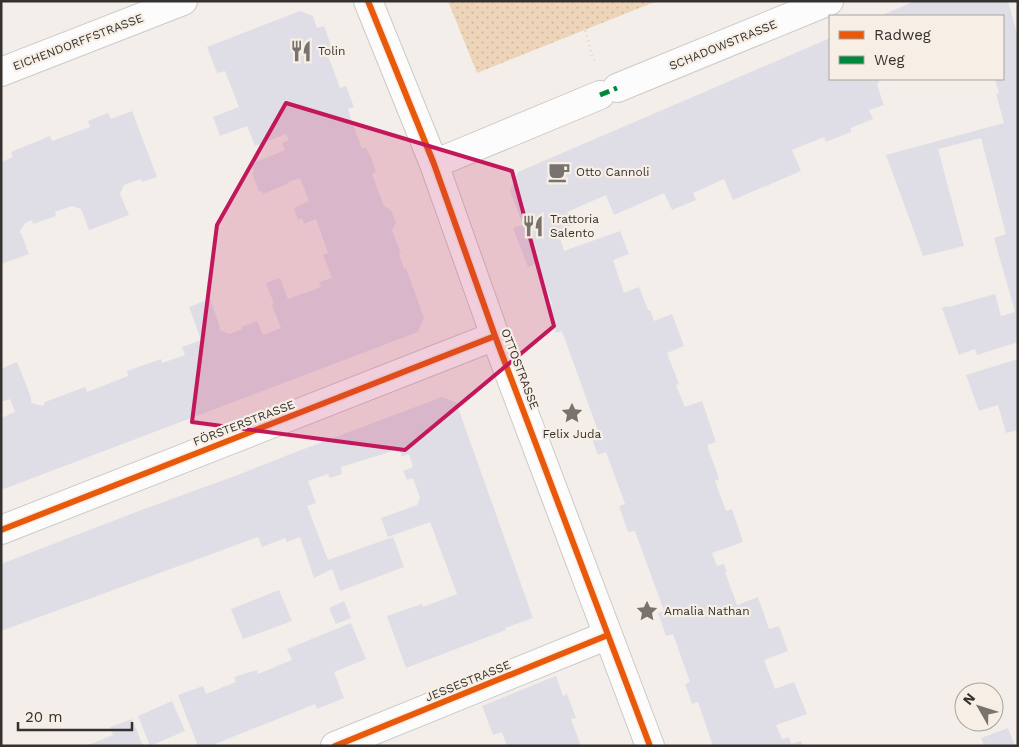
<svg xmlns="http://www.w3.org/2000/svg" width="1019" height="747" viewBox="0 0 1019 747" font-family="'Work Sans',sans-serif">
	<defs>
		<pattern id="park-dots" width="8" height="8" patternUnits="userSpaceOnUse" patternTransform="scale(1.25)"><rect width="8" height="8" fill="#eed5b9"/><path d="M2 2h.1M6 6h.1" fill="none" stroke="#cdb79f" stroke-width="1.8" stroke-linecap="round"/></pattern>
	</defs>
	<rect width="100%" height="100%" fill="#f3eee9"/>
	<path fill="url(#park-dots)" d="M448,1H657L477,73Z"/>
	<path fill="#dfdee7" d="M915,1H1008L1018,37V342L977,355L975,349L959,355L942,308L948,306L949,307L995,294L1001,316L1015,312L994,238L1006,234L981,138L938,149L964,246L923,256L886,155L1004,123L996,94L999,93L995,79H1003V16H880Z
		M300,11L313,16L317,28L324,26L332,48L326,50L340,88L346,86L354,107L348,109L353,125L362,149L366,147L371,158L376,172L372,174L384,206L391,210L396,223L392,230L401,253H399L404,269L406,268L424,318L418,332L1,490V418L15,412L10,399L1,402V369L17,362L31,397V403L43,406L45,402L85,387L87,392L128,376L127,371L161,359L162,363L185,355L182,347L201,340L189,307L210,299L219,324L220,330L229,334L243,329L241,327L257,321L263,335L281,328L272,305L274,304L266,283L280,278L288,299L321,287L319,282L332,278L323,255L328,253L316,219L304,224L302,218L298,220L294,208L309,201L300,178L288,182L289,183L263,194L262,191L259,192L252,173L254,172L251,164L285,150L282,143L289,140L286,134L255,146L247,126L220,136L213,117L239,107L225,71L217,73L207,47Z
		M830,38V79H880L877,85L884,105L869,110L873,119L851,128V132L826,142L824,137L792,150L801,171L733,200L724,179L693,193L696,200L672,210L664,193L614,215L606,195L567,212L572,225L558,232L564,251L620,231L629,254L613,260L624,293L639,287L648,310H650L654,321L672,314L684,346L667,353L679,384L676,385L685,407L702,401L716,442L707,445L719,479L715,481L726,511L732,509L743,542L712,553L717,566L724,564L727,572H725L737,605L758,597L769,629L779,626L788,651L764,660L775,689L794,682L807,714L776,725L782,739L789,737L791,744L801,741L803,746H713L698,702L692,704L685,684L690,682L673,634L666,636L658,613L664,611L635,531L628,532L619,506L625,504L606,452L598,455L590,434L598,431L562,331L556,333L546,307L552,304L537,263L528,267L513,228L523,225L510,191L518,172Z
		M132,111L157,177L142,182L141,179L124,185L120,194L129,215L89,230L81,209L72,206L55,212L56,216L33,224L32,220L25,223L19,233H21L29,254L1,264V162L13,157L11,152L50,136L52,141L90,127L88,121L108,113L111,119Z
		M1018,359V430L1006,433L998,405L979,411L966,375Z
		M442,397L456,402L533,618L505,628L506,630L406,668L387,616L422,604L423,607L457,594L430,522L388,537L381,518L417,505L420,498L413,478L407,480L403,471L413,467L409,454L402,457L399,449L341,467L342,474L330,478L328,474L308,481L316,503L307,506L328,560L393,537L404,567L340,591L332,569L314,578L300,537L287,542L285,538L262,547L258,537L1,631V564L144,509L235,476L288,455Z
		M279,590L292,621L243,639L231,609Z
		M344,601L351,618L336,624L329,608Z
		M351,623L366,659L334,672L344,698L317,709L315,704L215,744L216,746H198L178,695L203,686L206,694L236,682L234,677L257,670L258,674L292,660L287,649Z
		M556,676L563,696L567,694L576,718L571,719L581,746H507L502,732L493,735L482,706Z
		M172,701L185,731L150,746L138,716Z
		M132,719L143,746H86L113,735L110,727Z
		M1008,728L1015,746H984L981,738Z"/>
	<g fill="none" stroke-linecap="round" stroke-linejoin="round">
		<g stroke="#cdcac6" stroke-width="30">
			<path id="street" d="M368,1L434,164L495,336L650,746
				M1,72L183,1
				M617,88L829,1
				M434,164L600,95
				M1,530L495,336
				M335,746L608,635"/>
		</g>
		<path stroke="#dbdad8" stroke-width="3" stroke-dasharray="1 4" stroke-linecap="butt" d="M585,1L587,11L585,29L591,53L595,61"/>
		<use href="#street" stroke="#fdfcfc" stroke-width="28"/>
		<path stroke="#00873e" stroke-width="5" stroke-dasharray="10 5" stroke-linecap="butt" d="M600,95L617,88"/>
		<g stroke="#f7efe5" stroke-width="9">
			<path id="cycleway" d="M368,1L434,164L495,336L650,746
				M1,530L495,336
				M335,746L608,635"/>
		</g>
		<use href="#cycleway" stroke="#e8590c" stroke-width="6"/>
	</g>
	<path fill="#c2185b" fill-opacity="0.2" stroke="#c2185b" stroke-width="4" stroke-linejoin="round" d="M286,103L512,171L554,326L405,450L192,422L217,225Z"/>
	<defs>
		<g id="restaurant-bare" transform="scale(1.725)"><path d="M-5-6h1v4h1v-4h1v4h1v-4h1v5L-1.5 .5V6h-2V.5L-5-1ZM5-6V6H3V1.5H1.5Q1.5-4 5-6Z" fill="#78736f" stroke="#f7efe5" stroke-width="2.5" paint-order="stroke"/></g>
		<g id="cafe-bare" transform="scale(1.725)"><path d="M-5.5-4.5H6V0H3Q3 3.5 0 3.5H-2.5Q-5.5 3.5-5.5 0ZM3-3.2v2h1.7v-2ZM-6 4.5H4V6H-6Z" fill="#78736f" stroke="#f7efe5" stroke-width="2.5" paint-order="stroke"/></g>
		<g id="sight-bare" transform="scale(1.725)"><path d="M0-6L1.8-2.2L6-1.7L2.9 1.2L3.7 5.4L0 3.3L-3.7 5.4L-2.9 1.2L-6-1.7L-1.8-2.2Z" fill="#78736f" stroke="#f7efe5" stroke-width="2.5" paint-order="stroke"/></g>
	</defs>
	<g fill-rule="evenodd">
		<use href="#restaurant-bare" x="301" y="51"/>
		<use href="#cafe-bare" x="559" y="172"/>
		<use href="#restaurant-bare" x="533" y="226"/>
		<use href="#sight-bare" x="572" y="413"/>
		<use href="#sight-bare" x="647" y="611"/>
	</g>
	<g text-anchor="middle" stroke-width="4.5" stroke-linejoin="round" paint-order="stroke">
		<g font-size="12" fill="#35312e" stroke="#f7efe5">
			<text transform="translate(78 42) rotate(-21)" y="4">EICHENDORFFSTRASSE</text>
			<text transform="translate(723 45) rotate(-22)" y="4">SCHADOWSTRASSE</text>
			<text transform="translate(520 369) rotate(69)" y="4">OTTOSTRASSE</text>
			<text transform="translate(244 423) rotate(-21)" y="4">FÖRSTERSTRASSE</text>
			<text transform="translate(468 681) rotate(-22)" y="4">JESSESTRASSE</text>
		</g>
		<g font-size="12" fill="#35312e" stroke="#f7efe5" text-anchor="start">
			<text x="318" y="55">Tolin</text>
			<text x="576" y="176">Otto Cannoli</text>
			<text x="550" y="223">Trattoria<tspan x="550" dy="14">Salento</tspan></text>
			<text x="572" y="438" text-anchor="middle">Felix Juda</text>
			<text x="664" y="615">Amalia Nathan</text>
		</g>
	</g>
	<rect width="1019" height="747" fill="none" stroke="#35312e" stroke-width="5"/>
	<rect x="829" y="15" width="175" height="65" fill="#f7efe5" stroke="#a9a39c"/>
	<rect x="839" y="31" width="25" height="8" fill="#e8590c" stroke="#a9a39c"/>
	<text x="874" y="40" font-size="15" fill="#35312e">Radweg</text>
	<rect x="839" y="56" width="25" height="8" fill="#00873e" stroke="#a9a39c"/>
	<text x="874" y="65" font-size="15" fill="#35312e">Weg</text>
	<g transform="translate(979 707) rotate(309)"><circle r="24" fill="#f7efe5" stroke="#a9a39c"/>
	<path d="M0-4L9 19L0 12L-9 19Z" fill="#78736f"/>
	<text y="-8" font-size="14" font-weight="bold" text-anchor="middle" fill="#35312e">N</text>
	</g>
	<path d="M18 722v8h114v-8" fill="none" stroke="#35312e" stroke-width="2.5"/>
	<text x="25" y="722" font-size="15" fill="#35312e" stroke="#f7efe5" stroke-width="4" paint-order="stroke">20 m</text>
</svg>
